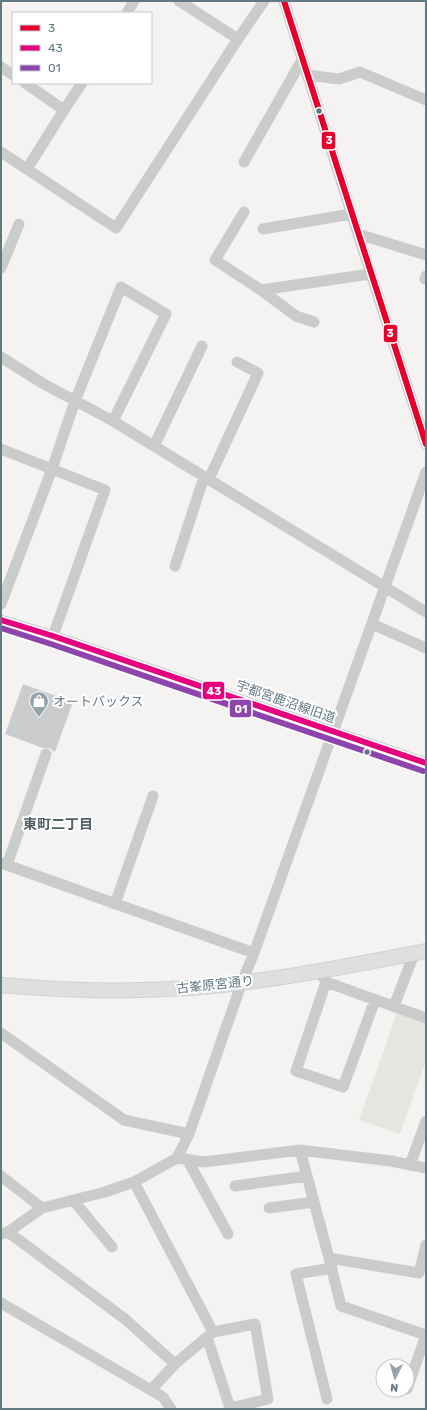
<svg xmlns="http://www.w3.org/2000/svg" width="427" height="1410" viewBox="0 0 427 1410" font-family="Rubik,'Noto Sans JP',sans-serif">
	<rect width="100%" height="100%" fill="#f4f3f1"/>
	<path fill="#e4e6df" d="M397,1013L426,1023V1060L400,1134L359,1120Z"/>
	<path fill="#cbcccd" d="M23,684L73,702L55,752L49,748H43L5,734Z"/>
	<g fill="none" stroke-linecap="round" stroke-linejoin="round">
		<g stroke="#d0d1d0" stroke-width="16">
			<path id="major" d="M1,985C64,991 126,992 189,988C269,982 348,966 426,951"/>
		</g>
		<path stroke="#cacccc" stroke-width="11" d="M179,1L238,39
			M284,1L358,234L426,444
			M127,13L134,1
			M1,67L13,75
			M307,75L339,79L360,72L426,100
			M25,83L64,110L27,169
			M64,110L82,83
			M1,152L116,228L238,39L264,1
			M244,162L302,60
			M244,212L215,260L261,290L370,274
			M263,229L351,214
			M358,234L426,255
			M1,268L19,224
			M425,279L426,276
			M261,290L296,316L314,322
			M1,357L42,383L113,421L426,612
			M154,446L202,346
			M1,449L105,490L53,636
			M209,479L258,373L237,362
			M175,566L204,477
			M1,604L52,469L75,401L121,287L166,314L113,421
			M1,620L53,636L426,763
			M372,624L426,648
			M1,863L254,953
			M7,865L46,754
			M115,904L153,796
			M322,975L326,982L426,1018
			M326,982L296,1071L343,1087L375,1000
			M394,1006L414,954
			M1,1033L124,1120L189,1134
			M300,1150L329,1258L341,1306L426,1335
			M177,1158L204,1162L300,1150L391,1161L426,1168
			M187,1159L228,1234
			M410,1165L426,1121
			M1,1176L42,1208
			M134,1182L213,1332L175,1364
			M235,1186L307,1176
			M73,1200L112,1247
			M269,1208L314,1202
			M8,1232L125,1319L175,1364L151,1390
			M1,1234L8,1232L42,1208L105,1192L134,1182L177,1158L189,1134L242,982L254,953L426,472
			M329,1258L419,1273L426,1245
			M1,1303L163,1397L171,1409
			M207,1337L230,1408L268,1399L255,1324L213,1332
			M407,1389L426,1335
			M327,1399L296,1274L332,1268"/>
		<use href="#major" stroke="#dfdfe0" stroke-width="14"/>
		<g stroke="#fff" stroke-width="9">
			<path id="bus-1" d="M284,1L426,444"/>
		</g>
		<g stroke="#fff" stroke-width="9">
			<path id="bus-2" d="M1,620L53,636L426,763"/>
		</g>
		<g stroke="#fff" stroke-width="9">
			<path id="bus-3" d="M1,628L51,644L423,771"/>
		</g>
		<use href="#bus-1" stroke="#e4002b" stroke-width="6"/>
		<use href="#bus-2" stroke="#e5007d" stroke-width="6"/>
		<use href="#bus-3" stroke="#8e44ad" stroke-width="6"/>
	</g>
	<defs>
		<g id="shop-pin" transform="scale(1)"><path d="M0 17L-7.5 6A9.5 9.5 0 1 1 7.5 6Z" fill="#95a3aa" stroke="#fff"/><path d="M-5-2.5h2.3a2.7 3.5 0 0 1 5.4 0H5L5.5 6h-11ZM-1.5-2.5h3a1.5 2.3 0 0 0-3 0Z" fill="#fff"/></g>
	</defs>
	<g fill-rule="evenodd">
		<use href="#shop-pin" x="39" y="701"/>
	</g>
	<g fill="#627883" stroke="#fff" stroke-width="1.5">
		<circle cx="319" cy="111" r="3.5"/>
		<circle cx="367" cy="752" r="3.5"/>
	</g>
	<g text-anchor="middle" stroke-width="4" stroke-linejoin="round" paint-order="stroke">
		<g font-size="13" fill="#627883" stroke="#fff" text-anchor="start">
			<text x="53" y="706">オートバックス</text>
		</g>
		<g font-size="13" fill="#627883" stroke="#fff">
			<text transform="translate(286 701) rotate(19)" y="5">宇都宮鹿沼線旧道</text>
			<text transform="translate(215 984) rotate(-6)" y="5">古峯原宮通り</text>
		</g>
		<g font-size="14" font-weight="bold" fill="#506067" stroke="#fff">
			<text x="58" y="829">東町二丁目</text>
		</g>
	</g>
	<g stroke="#fff" stroke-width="1.5">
		<rect x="321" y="131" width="15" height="19" rx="4" fill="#e4002b"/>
		<rect x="383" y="324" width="15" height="19" rx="4" fill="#e4002b"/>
		<rect x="202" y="681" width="23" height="19" rx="4" fill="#e5007d"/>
		<rect x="229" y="699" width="23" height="19" rx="4" fill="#8e44ad"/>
	</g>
	<g font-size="11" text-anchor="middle" font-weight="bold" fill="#fff">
		<text x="329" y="144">3</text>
		<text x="390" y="337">3</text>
		<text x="214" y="695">43</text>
		<text x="241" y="713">01</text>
	</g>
	<rect width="427" height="1410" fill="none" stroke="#627883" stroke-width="4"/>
	<rect x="12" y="12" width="140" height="72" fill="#ffffff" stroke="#c0c9cd"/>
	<rect x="20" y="25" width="20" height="6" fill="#e4002b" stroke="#c0c9cd"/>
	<text x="48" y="32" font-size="12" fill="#627883">3</text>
	<rect x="20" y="45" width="20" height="6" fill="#e5007d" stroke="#c0c9cd"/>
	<text x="48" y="52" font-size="12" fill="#627883">43</text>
	<rect x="20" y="65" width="20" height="6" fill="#8e44ad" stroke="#c0c9cd"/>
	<text x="48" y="72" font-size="12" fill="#627883">01</text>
	<g transform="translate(395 1378) rotate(185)"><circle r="19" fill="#ffffff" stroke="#c0c9cd"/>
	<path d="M0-3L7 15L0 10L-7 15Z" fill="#95a3aa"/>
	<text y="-6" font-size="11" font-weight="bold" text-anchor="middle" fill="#627883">N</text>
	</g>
</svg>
